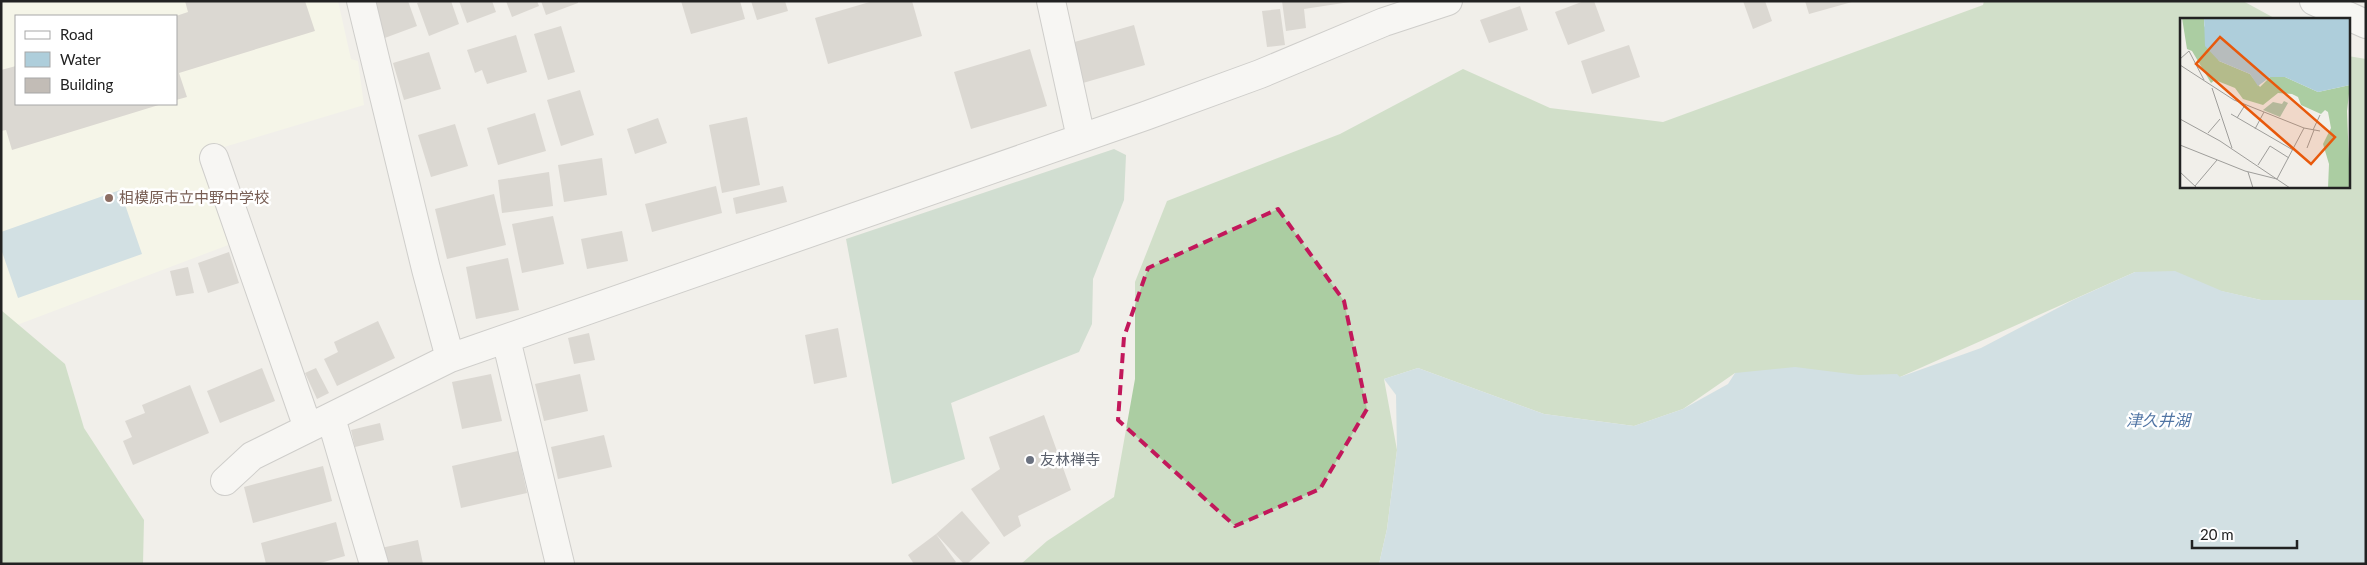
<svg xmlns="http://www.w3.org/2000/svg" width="2367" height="565" viewBox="0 0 2367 565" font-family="Lato,'Noto Sans JP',sans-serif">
	<rect width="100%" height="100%" fill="#f1efea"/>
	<path fill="#fbfde7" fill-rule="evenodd" d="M1,1H338L351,59L358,61L364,105L204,153L231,244L1,331ZM16,16H176V104H16Z"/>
	<path fill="#abcda2" d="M1984,1H2243L2276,19H2181V186H2348V56L2366,59V306L2261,300L2135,272L1900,377L1735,373L1683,409L1634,426L1544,414L1418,368L1384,379L1397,450L1387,529L1379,564H1021L1047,541L1114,497L1135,379V282L1167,201L1340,134L1463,69L1550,108L1663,122L1983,5Z
		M1,310L65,364L84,428L144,520L143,564H1Z"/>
	<path fill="#acc9b3" d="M1114,149L1126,155L1124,200L1093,279L1092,324L1079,352L951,403L965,459L892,484L846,239Z"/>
	<path fill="#aecedb" d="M120,190L142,254L18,298L1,249V232Z
		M2175,271L2222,291L2261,300H2366V564H1379L1387,529L1397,450L1396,395L1384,379L1418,368L1544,414L1634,426L1683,409L1728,384L1735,373L1795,367L1859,375L1897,374L1900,377L1981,348L2073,300L2135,272Z"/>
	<path fill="#c2bcb6" d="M185,1H305L315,31L179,73L187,97L176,100V16L188,12Z
		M368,1H408L417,26L382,39Z
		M423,1H451L459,24L429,36L417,3Z
		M459,1H492L496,12L467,23Z
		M506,1H537L539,6L512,17Z
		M541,1H578V3L546,15Z
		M681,1H740L745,19L691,34Z
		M751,1H785L788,11L757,20Z
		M873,1H912L922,36L828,64L815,18Z
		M1282,1H1349L1350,2L1304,9L1306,28L1286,31Z
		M1584,1H1594L1605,31L1568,45L1555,12Z
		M1743,1H1765L1772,21L1753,29Z
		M1805,1H1852V2L1809,14Z
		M1520,6L1528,30L1489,43L1480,20Z
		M1280,9L1285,45L1267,47L1262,11Z
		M1134,25L1145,65L1076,85L1064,45Z
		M561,26L575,72L548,80L534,34Z
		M516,35L527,72L487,84L482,70L475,73L467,50Z
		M1629,45L1640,77L1592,94L1581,61Z
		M1030,49L1047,106L971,129L954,72Z
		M429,52L441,89L404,100L393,63Z
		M16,66V104H162L12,150L6,130L1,131V70Z
		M580,90L594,135L561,146L547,100Z
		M535,113L546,151L498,165L487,128Z
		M747,117L760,185L722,193L709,125Z
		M658,118L667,143L635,154L627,129Z
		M455,124L468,166L431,177L418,135Z
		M602,158L607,195L564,202L558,165Z
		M549,172L553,206L502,213L498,180Z
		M716,186L722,213L652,232L645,204Z
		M783,186L787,202L736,214L733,198Z
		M494,194L506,245L447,259L435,209Z
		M553,216L564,264L522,273L512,224Z
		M622,231L628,261L587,269L581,239Z
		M229,252L239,283L208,293L198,263Z
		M508,258L519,310L476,319L466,267Z
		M188,267L194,293L176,296L170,271Z
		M378,321L395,358L337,386L324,359L338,352L334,342Z
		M838,328L847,377L814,384L805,335Z
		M589,333L595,360L574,364L568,338Z
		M262,368L275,401L220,423L207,391Z
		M316,368L329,393L317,399L305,373Z
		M491,374L502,421L462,429L452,382Z
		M580,374L588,411L544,421L535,384Z
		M190,385L209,433L133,465L123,441L132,437L125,421L145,413L142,405Z
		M1044,415L1071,490L1018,516L1021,526L1004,537L971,489L1000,469L989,437Z
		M380,423L384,440L355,447L351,430Z
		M604,435L612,467L558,479L551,447Z
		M518,451L527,493L461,508L452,466Z
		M323,466L332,501L253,523L244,487Z
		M962,511L990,543L967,564H964L936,534Z
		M336,522L345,556L317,564H266L261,543Z
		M936,534L956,562L953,564H914L908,555Z
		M418,540L423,564H384L381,548Z"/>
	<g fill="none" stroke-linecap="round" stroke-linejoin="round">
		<g stroke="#a6a6a6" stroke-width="30">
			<path id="minor" d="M361,1L426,269L450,358L1145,116L1260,74L1384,22L1448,1
				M1051,1L1081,138
				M2314,1L2366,24
				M214,158L308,428
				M506,339L560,564
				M331,418L374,564
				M225,481L252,456L450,358"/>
		</g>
		<use href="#minor" stroke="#fff" stroke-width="28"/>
	</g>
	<path d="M0 0H2367V565H0ZM1278,209L1344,301L1367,409L1320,489L1235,526L1118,420L1124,337L1148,268Z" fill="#f1efea" fill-opacity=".55" fill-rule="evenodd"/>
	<path fill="none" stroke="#c2185b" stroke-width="4" stroke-dasharray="10 6" stroke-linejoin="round" d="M1278,209L1344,301L1367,409L1320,489L1235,526L1118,420L1124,337L1148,268Z"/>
	<circle fill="#8d6e63" stroke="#fff" stroke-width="2" cx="109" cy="198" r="5"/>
	<circle fill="#6b7280" stroke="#fff" stroke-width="2" cx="1030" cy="460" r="5"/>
	<g text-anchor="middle" stroke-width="5" stroke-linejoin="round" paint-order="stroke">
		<g font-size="15" fill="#785e54" stroke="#fff" text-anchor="start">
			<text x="119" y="203">相模原市立中野中学校</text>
		</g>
		<g font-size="15" fill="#5b616d" stroke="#fff" text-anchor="start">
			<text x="1040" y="465">友林禅寺</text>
		</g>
		<g font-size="16" font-style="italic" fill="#5175a4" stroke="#fff">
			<text x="2158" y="426">津久井湖</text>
		</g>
	</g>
	<g transform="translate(2180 18)">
		<rect width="170" height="170" fill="#f1efea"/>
		<path d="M2,0H24V7L39,43L70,56L80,69L90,59H105L138,74L170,67L167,93L170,170H148L149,146L143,126L151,110L148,94L145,92L141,96L121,87L118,79L112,76L98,75L83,87L63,81L55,70L35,62L31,65L12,33L7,31Z" fill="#abcda2"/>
		<path d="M104,83L108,85L100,99L83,92L93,84L102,86Z" fill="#acc9b3"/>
		<path d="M24,0H170V67L138,74L105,59H90L78,68L70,56L39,43L25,28Z" fill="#aecedb"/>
		<path fill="none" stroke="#9e9d9a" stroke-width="1" d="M0,41L9,33L24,62M0,47L54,82L124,110L97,161L65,153L0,127M32,70L52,130M51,96L113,132M57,100L65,87M0,101L40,123L110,170M124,110L140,113M75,111L84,94M133,112L140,97M28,115L40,101M127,130L134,112M78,147L90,128L109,140M0,154L17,170M68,154L73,170M15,168L37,142"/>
		<path fill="#e8590c" fill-opacity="0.15" stroke="#e8590c" stroke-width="2.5" d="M40,19L155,119L131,146L16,46Z"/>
		<rect width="170" height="170" fill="none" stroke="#222" stroke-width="2.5"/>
	</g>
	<rect width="2367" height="565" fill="none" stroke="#222222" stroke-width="5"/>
	<rect x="15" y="15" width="162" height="90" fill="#ffffff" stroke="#a7a7a7"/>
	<rect x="25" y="31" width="25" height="8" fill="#ffffff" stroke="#a7a7a7"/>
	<text x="60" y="40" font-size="15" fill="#222222">Road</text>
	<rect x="25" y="52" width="25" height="15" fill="#aecedb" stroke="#a7a7a7"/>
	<text x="60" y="65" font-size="15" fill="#222222">Water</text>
	<rect x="25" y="78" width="25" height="15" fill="#c2bcb6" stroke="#a7a7a7"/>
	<text x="60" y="90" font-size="15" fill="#222222">Building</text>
	<path d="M2192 540v8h105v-8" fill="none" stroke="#222222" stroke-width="2.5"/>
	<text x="2200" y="540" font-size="15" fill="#222222" stroke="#ffffff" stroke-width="4" paint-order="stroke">20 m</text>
</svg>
